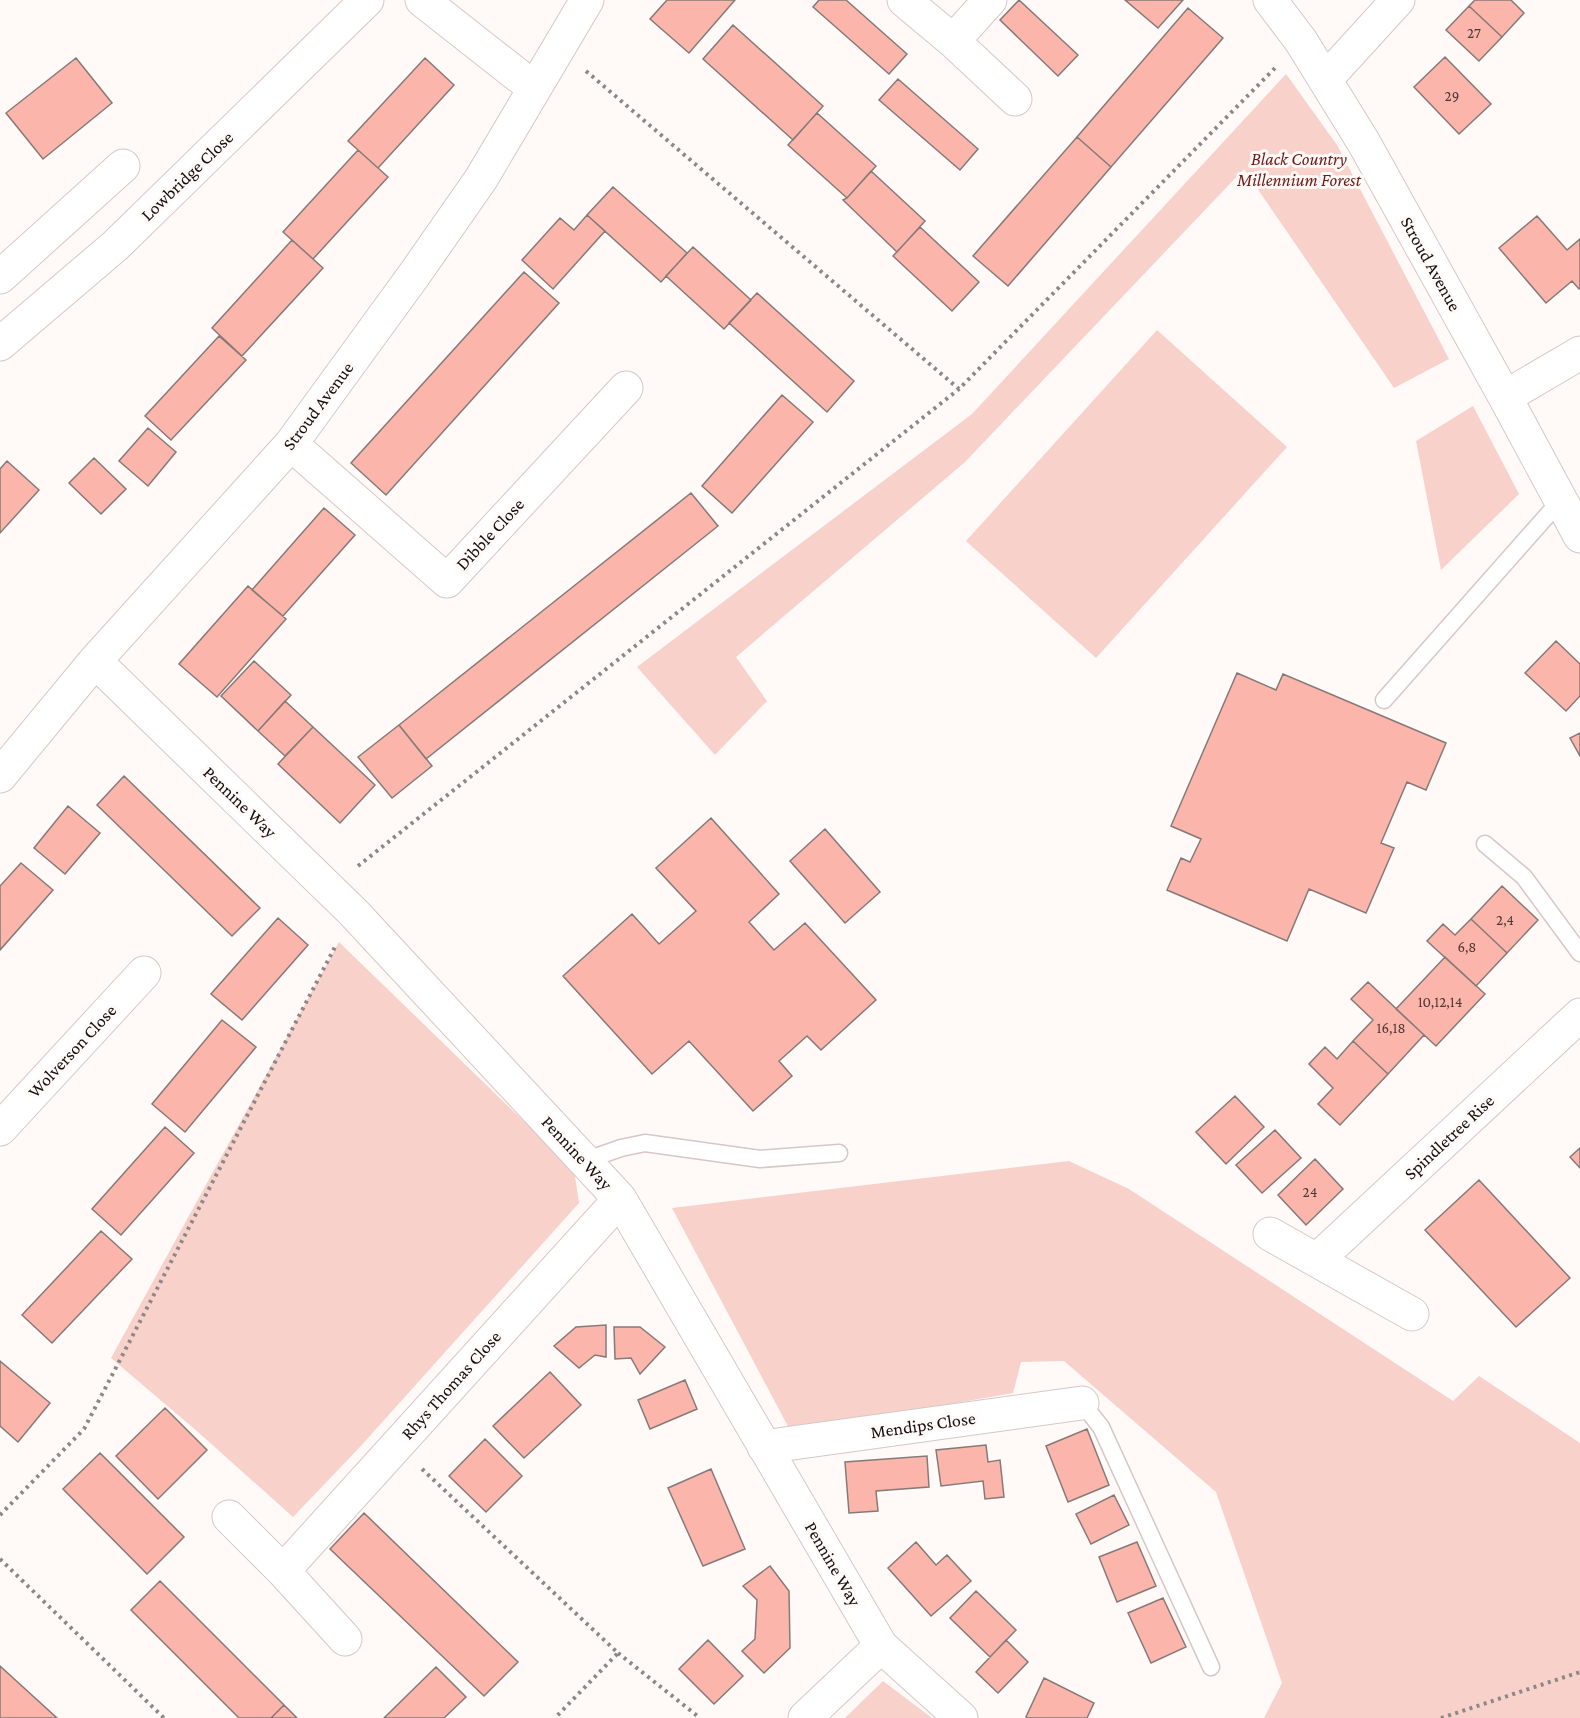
<svg xmlns="http://www.w3.org/2000/svg" width="1580" height="1718" viewBox="0 0 1580 1718" font-family="'Crimson Pro',serif">
	<rect width="100%" height="100%" fill="#fff9f8"/>
	<path fill="#f9d1cb" d="M1286,74L1337,145L1449,359L1394,388L1244,169L965,462L736,657L767,701L715,755L637,667L972,414Z
		M1157,330L1287,447L1096,658L966,541Z
		M1473,406L1519,494L1441,570L1416,441Z
		M339,942L574,1170L579,1203L359,1448L293,1517L198,1432L111,1358Z
		M1069,1161L1129,1189L1453,1401L1479,1376L1580,1443V1718H1264L1282,1683L1216,1492L1064,1361L1021,1362L1013,1393L791,1432L672,1208Z
		M883,1681L932,1718H845Z"/>
	<path fill="#fcb5ab" stroke="#867a78" stroke-width="1.5" d="M667,0H735L689,53L650,19Z
		M819,0H846L907,54L889,74L813,7Z
		M1019,0L1078,55L1058,76L1000,20Z
		M1125,0H1183L1158,28Z
		M1475,0H1511L1524,13L1502,37L1469,6Z
		M1469,6L1502,37L1479,61L1446,30Z
		M1188,8L1223,38L1111,167L1077,137Z
		M733,25L823,106L793,140L703,59Z
		M1445,57L1491,104L1459,134L1414,87Z
		M76,58L112,103L43,159L6,113Z
		M425,58L454,85L378,168L348,141Z
		M898,79L978,149L960,170L879,100Z
		M817,113L876,166L847,198L788,145Z
		M1077,137L1111,167L1008,286L973,256Z
		M358,150L388,177L313,259L283,232Z
		M871,171L925,221L897,252L843,200L847,198Z
		M613,187L687,253L661,282L587,215Z
		M587,215L605,231L553,289L522,260L560,218L574,230Z
		M1537,216L1567,250L1580,239V287L1579,289L1572,281L1546,303L1499,248Z
		M920,227L979,282L952,311L893,256Z
		M292,240L323,268L242,356L212,328Z
		M693,247L751,300L724,329L666,276Z
		M524,272L559,303L386,495L351,463Z
		M757,293L854,381L827,412L729,323Z
		M219,336L246,360L171,440L145,416Z
		M782,395L813,422L732,513L702,486Z
		M148,428L176,452L148,486L119,461Z
		M94,458L126,489L101,514L69,483Z
		M7,461L39,490L0,533V469Z
		M691,493L718,526L426,759L399,725Z
		M324,508L355,535L283,616L252,590Z
		M248,586L286,619L217,697L179,664Z
		M1556,641L1580,664V696L1566,711L1525,673Z
		M254,661L291,695L258,731L221,696Z
		M1237,673L1276,690L1283,674L1446,743L1426,790L1407,782L1381,843L1394,848L1366,913L1309,889L1287,941L1167,890L1181,858L1190,862L1201,839L1171,826Z
		M285,701L313,727L285,756L258,731Z
		M399,725L432,766L392,798L358,757Z
		M313,727L375,785L340,823L278,764Z
		M1580,733V756L1570,738Z
		M124,776L260,908L232,936L97,805Z
		M68,806L100,833L65,874L34,848Z
		M711,818L779,894L749,922L774,950L805,923L876,1000L821,1050L807,1036L779,1061L792,1076L753,1111L689,1041L652,1074L563,976L632,914L659,944L696,911L656,868Z
		M825,829L880,892L845,923L790,861Z
		M21,863L53,890L0,950V886Z
		M1502,886L1538,920L1507,953L1471,919Z
		M278,918L308,945L242,1020L211,994Z
		M1471,919L1507,953L1476,986L1427,941L1443,924L1455,935Z
		M1445,957L1485,994L1436,1046L1396,1009Z
		M1368,982L1424,1035L1388,1074L1353,1041L1373,1020L1351,999Z
		M222,1020L256,1047L185,1132L152,1104Z
		M1353,1041L1388,1074L1340,1125L1318,1104L1333,1088L1309,1064L1325,1047L1337,1059Z
		M1235,1096L1264,1127L1226,1164L1196,1132Z
		M165,1127L194,1153L121,1235L92,1209Z
		M1275,1130L1301,1158L1262,1193L1236,1165Z
		M1580,1148V1168L1570,1157Z
		M1315,1159L1343,1189L1306,1225L1278,1195Z
		M1479,1180L1570,1278L1516,1327L1425,1230Z
		M101,1231L132,1259L52,1343L22,1315Z
		M606,1325V1357L595,1355L579,1368L554,1346L576,1327Z
		M614,1327H640L665,1347L640,1374L631,1358L615,1359Z
		M0,1361L50,1403L18,1442L0,1426Z
		M550,1372L581,1405L524,1458L493,1426Z
		M685,1380L697,1409L650,1429L638,1400Z
		M165,1408L207,1450L158,1499L116,1456Z
		M1087,1429L1109,1485L1068,1502L1046,1446Z
		M485,1439L522,1476L486,1512L449,1476Z
		M986,1445L988,1462L1000,1460L1004,1497L985,1499L983,1481L941,1486L936,1450Z
		M100,1453L184,1537L147,1574L63,1489Z
		M927,1456L929,1487L876,1491L878,1511L849,1513L845,1462Z
		M711,1469L745,1549L703,1566L668,1488Z
		M1114,1495L1129,1525L1091,1544L1076,1514Z
		M364,1513L518,1662L484,1696L330,1549Z
		M916,1542L936,1565L947,1555L971,1581L931,1616L888,1568Z
		M1137,1542L1156,1586L1117,1602L1099,1557Z
		M770,1566L789,1591L790,1648L764,1673L742,1651L755,1639L757,1600L743,1586Z
		M160,1581L284,1705L271,1718H239L131,1610Z
		M976,1591L1016,1630L990,1657L950,1618Z
		M1163,1598L1186,1647L1151,1663L1128,1613Z
		M708,1640L743,1676L714,1704L679,1669Z
		M1006,1640L1028,1662L998,1693L976,1672Z
		M0,1666L57,1718H0Z
		M436,1667L466,1697L444,1718H384Z
		M1044,1678L1094,1703L1087,1718H1028L1026,1717Z
		M284,1705L297,1718H271Z"/>
	<g fill="none" stroke-linecap="round" stroke-linejoin="round">
		<g stroke="#d6c8c6" stroke-width="19">
			<path id="service" d="M1384,700L1560,501
				M1485,844L1524,877L1580,953
				M584,1161L621,1148L645,1143L760,1159L839,1153
				M1082,1403L1101,1427L1211,1667"/>
		</g>
		<g stroke="#d6c8c6" stroke-width="35">
			<path id="minor" d="M422,0L534,88
				M904,0L953,41L990,0
				M1270,0L1301,41L1364,143L1505,397L1580,536
				M953,41L1015,99
				M1325,80L1398,0
				M0,277L123,166
				M0,344L115,246L367,0
				M1505,397L1580,353
				M291,444L447,581L626,388
				M95,661L353,912L620,1199L881,1646L961,1718
				M0,776L95,661L291,444L414,275L481,179L587,0
				M0,1129L144,973
				M1270,1234L1412,1314
				M1318,1259L1580,1015
				M764,1447L1082,1403
				M229,1517L283,1571L345,1639
				M283,1571L620,1199
				M805,1718L881,1646"/>
		</g>
		<path stroke="#8d8887" stroke-width="4" stroke-dasharray="3 4.5" stroke-linecap="butt" d="M586,71L959,389L1275,68
			M358,866L959,389
			M422,1469L618,1653L555,1718
			M0,1515L84,1429L336,945
			M0,1559L164,1718
			M618,1653L700,1718
			M1441,1718L1580,1672"/>
		<use href="#service" stroke="#fff" stroke-width="16"/>
		<use href="#minor" stroke="#fff" stroke-width="33"/>
	</g>
	<g text-anchor="middle" stroke-width="6" stroke-linejoin="round" paint-order="stroke">
		<g font-size="15" fill="#4c3834">
			<text x="1474" y="38">27</text>
			<text x="1452" y="101">29</text>
			<text x="1505" y="925">2,4</text>
			<text x="1467" y="952">6,8</text>
			<text x="1440" y="1007">10,12,14</text>
			<text x="1391" y="1033">16,18</text>
			<text x="1310" y="1197">24</text>
		</g>
		<g font-size="18" font-style="italic" fill="#6b1a16" stroke="#fff9f8">
			<text x="1299" y="165">Black Country<tspan x="1299" dy="21">Millennium Forest</tspan></text>
		</g>
		<g font-size="18" fill="#120e0d" stroke="#fff9f8">
			<text transform="translate(187 176) rotate(-44)" y="6">Lowbridge Close</text>
			<text transform="translate(1431 264) rotate(61)" y="6">Stroud Avenue</text>
			<text transform="translate(318 406) rotate(-53)" y="6">Stroud Avenue</text>
			<text transform="translate(490 534) rotate(-47)" y="6">Dibble Close</text>
			<text transform="translate(240 802) rotate(44)" y="6">Pennine Way</text>
			<text transform="translate(72 1051) rotate(-47)" y="6">Wolverson Close</text>
			<text transform="translate(1449 1137) rotate(-43)" y="6">Spindletree Rise</text>
			<text transform="translate(577 1153) rotate(47)" y="6">Pennine Way</text>
			<text transform="translate(451 1385) rotate(-48)" y="6">Rhys Thomas Close</text>
			<text transform="translate(923 1425) rotate(-8)" y="6">Mendips Close</text>
			<text transform="translate(833 1564) rotate(60)" y="6">Pennine Way</text>
		</g>
	</g>
</svg>
